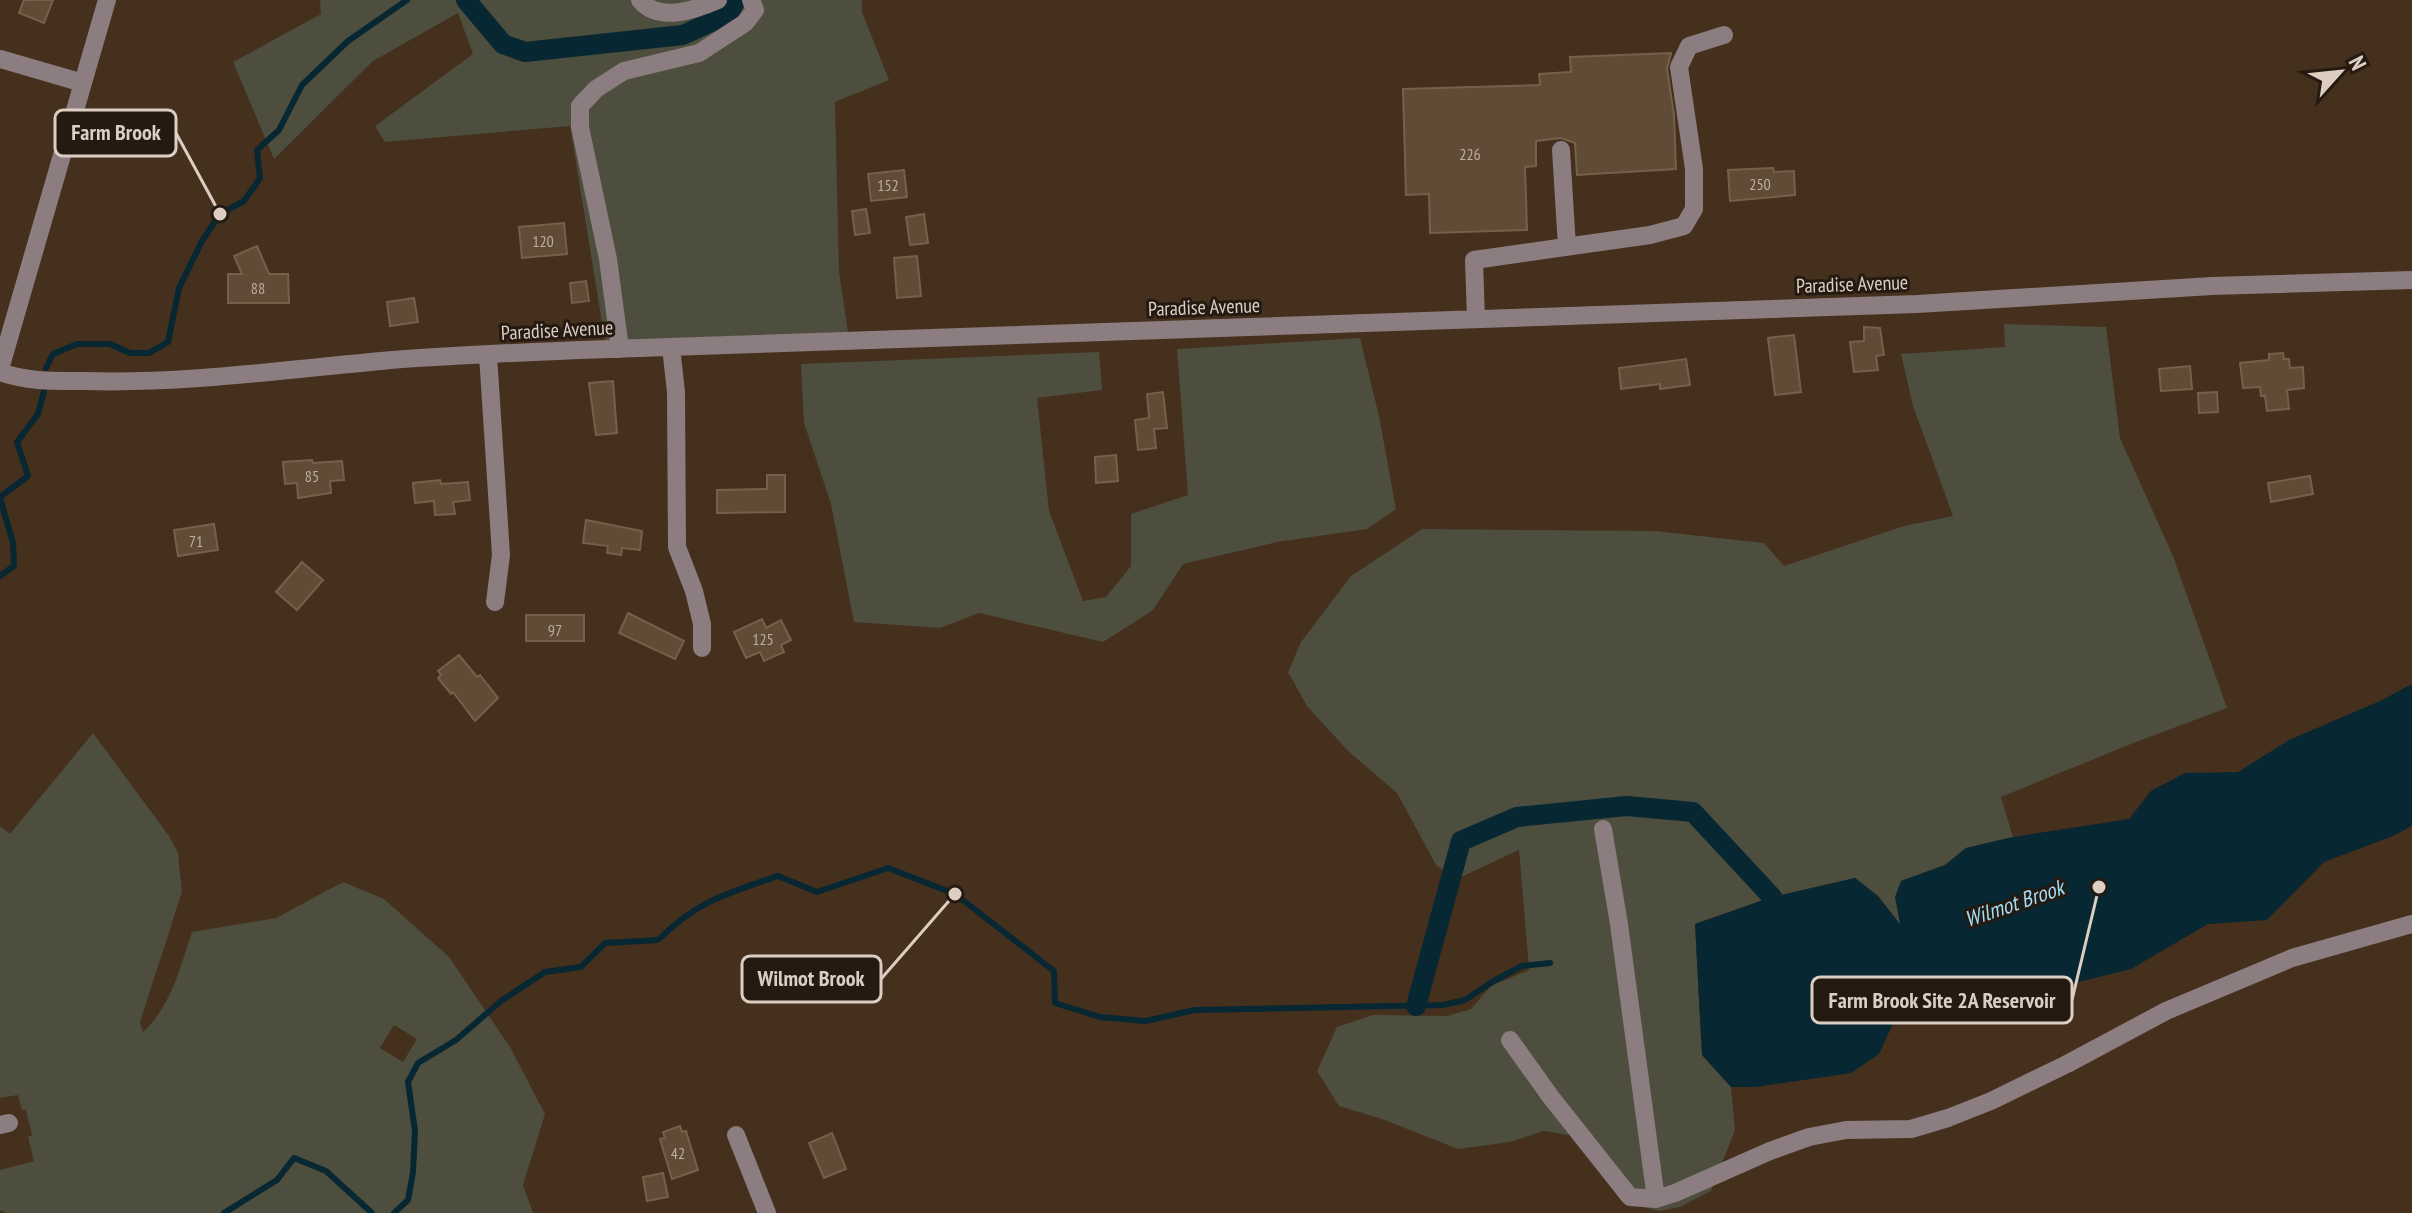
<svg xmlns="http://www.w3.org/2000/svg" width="2412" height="1213" viewBox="0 0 2412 1213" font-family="'PT Sans Narrow',sans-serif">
	<rect width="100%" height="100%" fill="#452f1d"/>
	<path fill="#4d4e3d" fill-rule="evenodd" d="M320,0H862V12L889,80L835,102L839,272L848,332L605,341L570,126L385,142L375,126L473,54L458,13L373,61L274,159L233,62L321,14Z
		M2004,324L2106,327L2120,438L2173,556L2227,708L2136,742L2001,797L2013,837L1966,848L1945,865L1901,881L1900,926L1878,896L1855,878L1772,897L1695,924L1702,1055L1731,1087L1735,1130L1711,1191L1680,1207L1659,1211L1641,1206L1587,1138L1544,1131L1510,1142L1458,1149L1382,1119L1339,1106L1317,1071L1337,1027L1373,1015L1447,1016L1471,1009L1491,986L1529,970L1519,850L1457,879L1436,865L1397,793L1349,752L1307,706L1288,672L1301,642L1351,576L1422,529L1655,531L1764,543L1784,566L1904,526L1953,516L1913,406L1901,354L2005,347Z
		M1360,338L1379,416L1396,509L1367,529L1277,542L1183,564L1153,610L1103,642L979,613L940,628L854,622L831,504L804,423L801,364L1099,352L1102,390L1037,398L1049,511L1083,601L1106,597L1131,566V514L1188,495L1177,349Z
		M93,733L169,836L178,853L182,892L140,1022L143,1032C171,1006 180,968 192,932L276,918L343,882L384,899L449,957L510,1047L545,1114L523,1185L533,1213H7L0,1210V1170L34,1161L28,1137L32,1135L26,1110H22L18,1095L0,1098V826L10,834ZM394,1025L417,1039L403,1062L380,1048Z"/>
	<path fill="#072733" d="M2412,684V826L2393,836L2324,862L2267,920L2208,924L2131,969L2062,986L1985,998L1918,993L1894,1021L1879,1054L1851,1073L1755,1087H1731L1702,1055L1695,924L1772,897L1855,878L1878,896L1900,924L1895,897L1901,881L1945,865L1966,848L2013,837L2129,819L2151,791L2185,773L2238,772L2289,740L2380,701Z"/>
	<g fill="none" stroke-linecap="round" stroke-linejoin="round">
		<path stroke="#072733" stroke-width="6" d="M46,368L53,354L77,344H110L130,353H149L168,342L179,288L202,241L220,214L244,201L260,178L257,150L279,130L302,85L348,41L407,0
			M0,497L28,476L17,442L38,414L44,391
			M0,498L13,543L14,566L0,576
			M224,1213L277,1180L294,1158L326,1171L372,1213
			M394,1213L408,1200L413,1172L415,1131L408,1082L418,1063L456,1040L501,1001L545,972L581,967L605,943L658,940C697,901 728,893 778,876L817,892L888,868L955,894L1054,971L1055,1003L1100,1017L1145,1021L1195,1010L1443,1005L1465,1000L1492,982L1522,966L1550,963"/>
		<path stroke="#072733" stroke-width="20" d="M466,0L503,44L525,52L683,35L711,22L731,9L736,0
			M1416,1006L1461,841L1517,817L1627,806L1693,812L1772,897L1782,922"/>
	</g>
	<path fill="#604b36" stroke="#77604b" stroke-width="2" d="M24,0H53L44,23L19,13Z
		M1671,53L1667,69L1674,115L1676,169L1577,175L1575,143L1561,138L1536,141V166L1525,167L1527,230L1430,233L1429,194L1406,195L1403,89L1540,85L1539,74L1571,72L1570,57Z
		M1773,168L1774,172L1794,171L1795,195L1730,201L1728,170Z
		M904,170L907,197L871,201L868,174Z
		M866,209L870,233L855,235L852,211Z
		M924,214L928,243L910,245L906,217Z
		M564,223L567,254L522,258L519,227Z
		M257,246L269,274H288L289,303H228V274H242L234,256Z
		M917,256L921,296L897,298L894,258Z
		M586,281L589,301L572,303L570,283Z
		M414,298L418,322L390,326L387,302Z
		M1864,327L1880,328L1884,355L1876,356L1878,370L1854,372L1850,342L1864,341Z
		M1794,335L1801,392L1775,395L1768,338Z
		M2283,353L2284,359H2289L2290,368L2303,367L2304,388L2287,390L2289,409L2267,411L2265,396H2261L2260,387L2243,388L2240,363L2269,360V354Z
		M1686,359L1690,385L1660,389V384L1621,389L1619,368Z
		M2190,366L2192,389L2161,391L2159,369Z
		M613,381L617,433L596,435L589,383Z
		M1163,392L1167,428L1154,429L1156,448L1138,450L1135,420L1149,418L1147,394Z
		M2217,392L2218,412L2199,413L2198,393Z
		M1116,455L1118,481L1096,483L1095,457Z
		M312,460L313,463L342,461L344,480L330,481L331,493L298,498L297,483L285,484L283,462Z
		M767,475H785V512L717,513V490L767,489Z
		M2310,476L2313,494L2271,502L2268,483Z
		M440,480L441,484L468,482L470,500L453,502L455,514L435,515L434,501L415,503L413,483Z
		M586,520L642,531L640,550L622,548L621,555L607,553L608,546L583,543Z
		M214,524L218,550L178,556L174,530Z
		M302,562L323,580L297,610L276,592Z
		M628,613L684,641L675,659L619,633Z
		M526,615H584V641H526Z
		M762,619L766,628L781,620L791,640L781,645L784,652L764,661L760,652L746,658L734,632Z
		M459,655L477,677L480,675L498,698L475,721L453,692L451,694L438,678L441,675L438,671Z
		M680,1126L682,1132L686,1131L698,1170L672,1179L660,1139L665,1138L663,1132Z
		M832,1133L846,1169L824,1178L809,1143Z
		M663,1173L668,1197L647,1201L643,1177Z"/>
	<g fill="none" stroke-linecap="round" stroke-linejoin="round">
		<path stroke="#8c7d80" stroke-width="18" d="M640,0C659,23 695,10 718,0
			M0,59L83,83
			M1561,150L1567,247
			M1476,319L1474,260L1650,235L1684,226L1694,209V169L1679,67L1689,46L1724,35
			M671,347L676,392L677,547L694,591L702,624V648
			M620,349L608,259L580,127V106L596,89L624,71L699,53L745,23L755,10L751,0
			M488,355L501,555L495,602
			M0,369L107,0
			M0,372C27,382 56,381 84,381C183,384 282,370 381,361C447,355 515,353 581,350L1917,304L2212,286L2412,280
			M1603,829L1619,924L1656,1199
			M1510,1040L1550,1096L1630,1197L1656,1199L1675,1193L1770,1151L1809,1137L1846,1130L1911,1129L1948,1118L1991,1101L2067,1064L2166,1011L2292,958L2412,924
			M0,1125L9,1123
			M736,1135L767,1213"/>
	</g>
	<g text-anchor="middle" stroke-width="6" stroke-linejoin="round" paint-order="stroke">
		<g font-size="16" fill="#beada0">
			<text x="1470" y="160">226</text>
			<text x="1760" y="190">250</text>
			<text x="888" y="191">152</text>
			<text x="543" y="247">120</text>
			<text x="258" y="294">88</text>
			<text x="312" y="482">85</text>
			<text x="196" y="547">71</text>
			<text x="555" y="636">97</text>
			<text x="763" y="645">125</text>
			<text x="678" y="1159">42</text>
		</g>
		<g font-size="20" fill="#ddcec3" stroke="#241a12">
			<text transform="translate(1852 284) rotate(-2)" y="7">Paradise Avenue</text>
			<text transform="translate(1204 307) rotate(-2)" y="7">Paradise Avenue</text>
			<text transform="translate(557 330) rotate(-3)" y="7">Paradise Avenue</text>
		</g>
		<g font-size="22" font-style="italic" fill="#9eddf6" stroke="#241a12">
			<text transform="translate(2014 903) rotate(-19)" y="8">Wilmot Brook</text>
		</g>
	</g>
	<path fill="none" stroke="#ddcec3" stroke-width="3" d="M220 214L176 133M955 894L881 979M2099 887L2072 1000"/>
	<g fill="#ddcec3" stroke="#241a12" stroke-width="3">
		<circle cx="220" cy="214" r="8"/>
		<circle cx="955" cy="894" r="8"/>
		<circle cx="2099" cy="887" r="8"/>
	</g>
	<g fill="#241a12" stroke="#ddcec3" stroke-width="3">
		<rect x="55" y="110" width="121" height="46" rx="8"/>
		<rect x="742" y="956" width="139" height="46" rx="8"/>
		<rect x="1812" y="977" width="260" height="46" rx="8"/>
	</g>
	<g font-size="22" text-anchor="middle" font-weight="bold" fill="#ddcec3">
		<text x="116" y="140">Farm Brook</text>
		<text x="811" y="986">Wilmot Brook</text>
		<text x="1942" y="1008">Farm Brook Site 2A Reservoir</text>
	</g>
	<g transform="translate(2340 72) rotate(63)" stroke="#241a12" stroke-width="6" paint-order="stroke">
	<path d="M0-6L14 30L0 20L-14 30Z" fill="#ddcec3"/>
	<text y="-12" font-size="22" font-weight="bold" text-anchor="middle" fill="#ddcec3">N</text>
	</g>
</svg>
